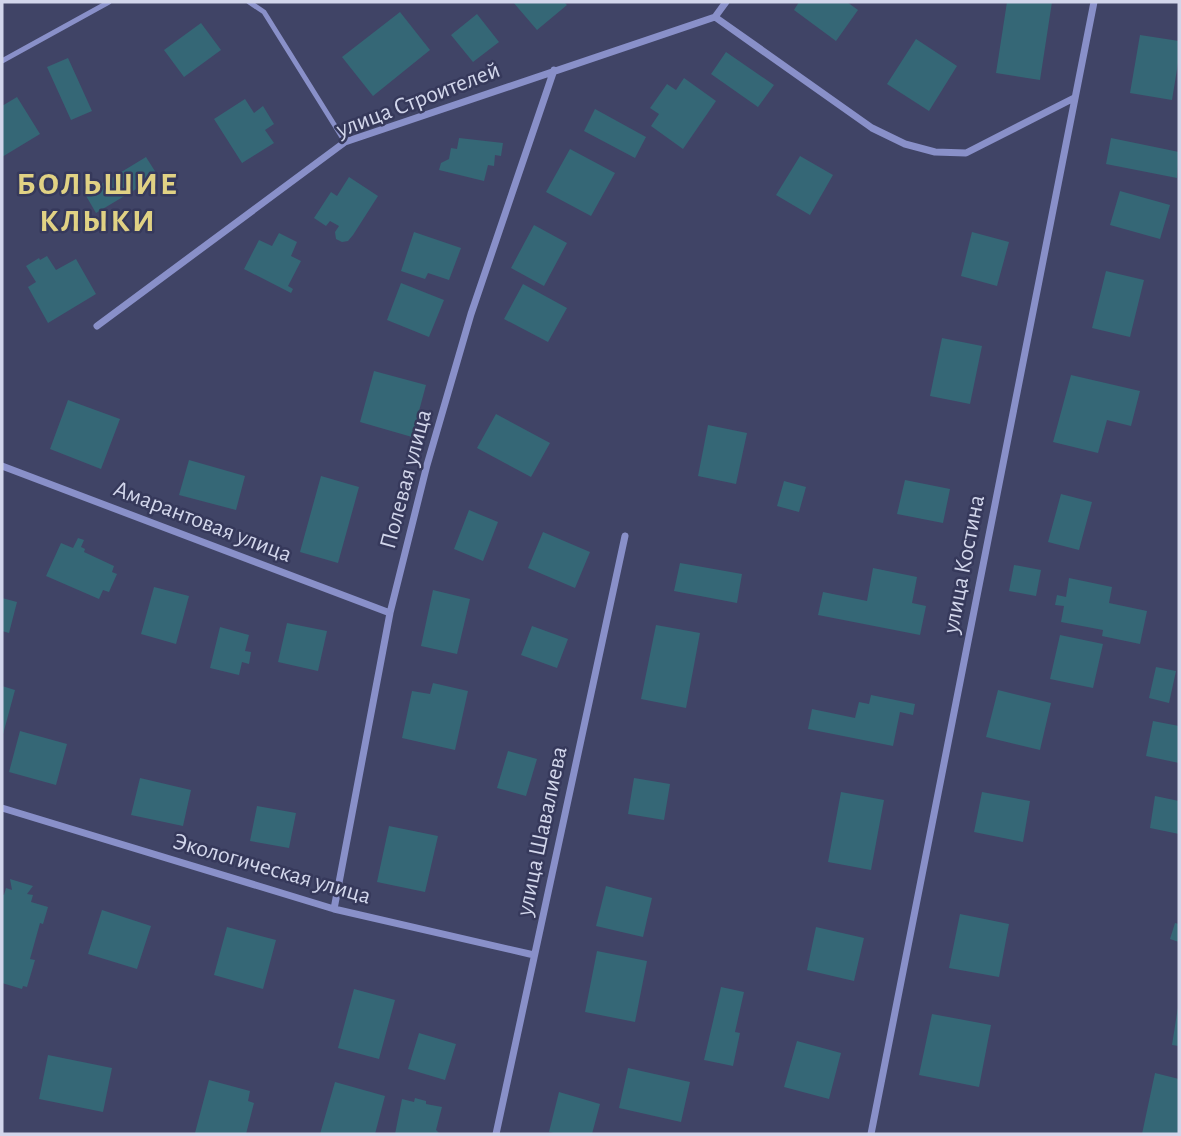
<svg xmlns="http://www.w3.org/2000/svg" width="1181" height="1136" viewBox="0 0 1181 1136" font-family="'Alegreya Sans',sans-serif">
	<rect width="100%" height="100%" fill="#404466"/>
	<path fill="#356776" d="M513,2H564L567,5L537,30Z
		M799,2H847L858,10L836,41L794,10Z
		M1007,2H1052L1040,80L996,73Z
		M400,12L430,50L373,96L342,57Z
		M477,14L499,42L473,62L451,35Z
		M201,23L221,50L184,77L164,50Z
		M1140,35L1179,41V57L1172,100L1130,93Z
		M916,39L957,66L929,111L887,84Z
		M726,52L774,85L758,107L711,74Z
		M68,58L92,111L71,120L47,67Z
		M684,78L716,101L683,149L651,126L659,114L650,108L667,84L676,90Z
		M17,97L40,134L2,157V106Z
		M245,99L254,113L263,106L274,124L265,130L274,143L242,163L214,119Z
		M595,109L646,137L635,158L584,131Z
		M459,138L503,143L501,156L495,155L494,166L488,165L484,181L439,170L441,163L449,159L451,148L457,149Z
		M1111,138L1179,152L1177,178L1106,164Z
		M570,149L615,173L591,216L546,192Z
		M800,156L833,175L810,215L776,195Z
		M146,157L158,176L96,213L85,194Z
		M349,177L378,196L353,235L348,241L342,242L336,239L335,232L339,226L330,221L326,226L314,218L331,192L337,196Z
		M1120,191L1170,205L1160,239L1110,225Z
		M534,225L567,243L544,286L511,268Z
		M414,232L461,248L449,280L428,273L425,279L401,271Z
		M972,232L1009,242L997,286L961,276Z
		M279,233L297,242L291,256L301,261L288,286L293,289L291,293L244,269L259,240L272,246Z
		M47,256L56,270L76,259L96,294L48,323L28,287L36,282L26,266L39,258L40,260Z
		M1106,271L1144,280L1130,337L1092,328Z
		M401,283L444,300L429,337L387,320Z
		M523,284L567,308L548,342L504,319Z
		M942,338L982,346L970,404L930,396Z
		M374,371L426,385L412,437L360,422Z
		M1071,375L1140,391L1131,426L1107,420L1098,453L1053,442Z
		M68,400L120,419L101,469L50,449Z
		M496,414L550,443L531,477L477,448Z
		M708,425L747,433L736,484L698,476Z
		M189,460L245,476L236,510L179,495Z
		M321,476L359,487L338,563L300,552Z
		M905,480L950,489L943,523L897,514Z
		M784,481L806,487L799,512L777,506Z
		M1061,494L1092,502L1079,550L1048,542Z
		M469,510L498,522L483,561L454,549Z
		M543,532L590,552L575,588L528,568Z
		M78,538L84,540L81,547L85,549L84,552L114,566L112,572L117,574L109,592L103,590L99,599L46,576L61,543L73,548Z
		M680,563L742,574L737,603L674,591Z
		M1014,565L1041,570L1036,596L1009,591Z
		M873,568L917,577L912,603L926,606L920,635L818,615L823,592L867,601Z
		M1069,578L1112,587L1109,603L1147,611L1140,644L1102,636L1103,630L1061,622L1064,606L1055,605L1057,595L1066,597Z
		M154,587L189,596L176,644L141,634Z
		M433,590L470,599L457,654L421,646Z
		M2,598L17,602L9,633L2,631Z
		M287,623L327,631L318,671L278,662Z
		M656,625L700,633L686,708L641,699Z
		M532,626L568,639L557,668L521,655Z
		M220,627L249,635L245,651L251,652L249,664L242,662L239,675L210,668Z
		M1060,635L1103,644L1093,688L1050,679Z
		M1156,667L1176,671L1169,703L1149,698Z
		M433,683L468,691L455,750L402,738L412,691L430,694Z
		M2,686L15,690L2,738Z
		M998,690L1051,703L1040,750L986,737Z
		M871,695L915,704L913,715L900,712L893,746L808,729L812,709L855,718L859,702L869,704Z
		M1153,721L1179,726V763L1146,756Z
		M20,731L67,744L56,785L9,772Z
		M508,751L537,759L526,796L497,788Z
		M140,778L191,790L183,826L131,815Z
		M634,778L670,784L664,820L628,814Z
		M841,792L884,800L871,870L828,862Z
		M982,792L1030,801L1023,842L974,832Z
		M1155,796L1179,801V834L1150,828Z
		M257,806L296,813L289,848L250,841Z
		M389,826L438,836L425,892L377,882Z
		M10,879L33,886L27,894L33,895L31,902L48,907L43,924L40,923L30,959L35,960L27,987L23,986L22,989L2,983V894L4,895L6,888L12,890Z
		M606,886L652,898L643,937L596,926Z
		M102,910L151,926L137,969L88,954Z
		M960,914L1009,924L999,977L949,968Z
		M1175,923L1179,924V942L1170,939Z
		M227,927L276,940L263,989L214,975Z
		M816,927L864,938L854,981L807,970Z
		M597,951L647,961L635,1022L585,1012Z
		M721,987L744,992L735,1032L740,1033L733,1066L704,1060Z
		M354,989L395,1000L379,1059L338,1048Z
		M1178,1007H1179V1046L1172,1045Z
		M932,1014L991,1025L979,1087L919,1075Z
		M419,1033L456,1044L445,1080L408,1069Z
		M797,1041L841,1053L829,1099L784,1087Z
		M48,1055L112,1068L103,1112L39,1099Z
		M628,1068L690,1082L681,1122L619,1108Z
		M1155,1073L1179,1079V1134H1142Z
		M209,1080L250,1091L248,1101L254,1103L246,1134L195,1133Z
		M335,1082L385,1096L375,1134H320Z
		M559,1092L600,1104L592,1134H558L549,1132Z
		M415,1098L426,1101V1104L442,1107L436,1130L440,1134H395L402,1099L414,1102Z"/>
	<g fill="none" stroke-linecap="round" stroke-linejoin="round">
		<path stroke="#8990c9" stroke-width="5" d="M249,2L264,12L345,142
			M2,61L109,2"/>
		<path stroke="#8990c9" stroke-width="7" d="M715,17L872,128L905,144L935,152L966,153L1074,98
			M715,17L726,2
			M97,326L345,142L715,17
			M2,466L390,613
			M2,808L334,909L534,955
			M334,909L390,613L427,465L471,314L554,70
			M496,1134L625,536
			M871,1134L1094,2"/>
	</g>
	<g text-anchor="middle" stroke-width="5" stroke-linejoin="round" paint-order="stroke">
		<g font-size="24" fill="#d2d6eb" stroke="#36395b">
			<text transform="translate(418 99) rotate(-21)" y="8">улица Строителей</text>
			<text transform="translate(405 479) rotate(-75)" y="8">Полевая улица</text>
			<text transform="translate(203 521) rotate(21)" y="8">Амарантовая улица</text>
			<text transform="translate(963 564) rotate(-79)" y="8">улица Костина</text>
			<text transform="translate(541 831) rotate(-78)" y="8">улица Шавалиева</text>
			<text transform="translate(272 868) rotate(16)" y="8">Экологическая улица</text>
		</g>
		<g font-size="32" font-weight="bold" letter-spacing="2" fill="#e1d284" stroke="#36395b">
			<text x="98" y="194">БОЛЬШИЕ<tspan x="98" dy="37">КЛЫКИ</tspan></text>
		</g>
	</g>
	<rect width="1181" height="1136" fill="none" stroke="#d2d6eb" stroke-width="7"/>
</svg>
